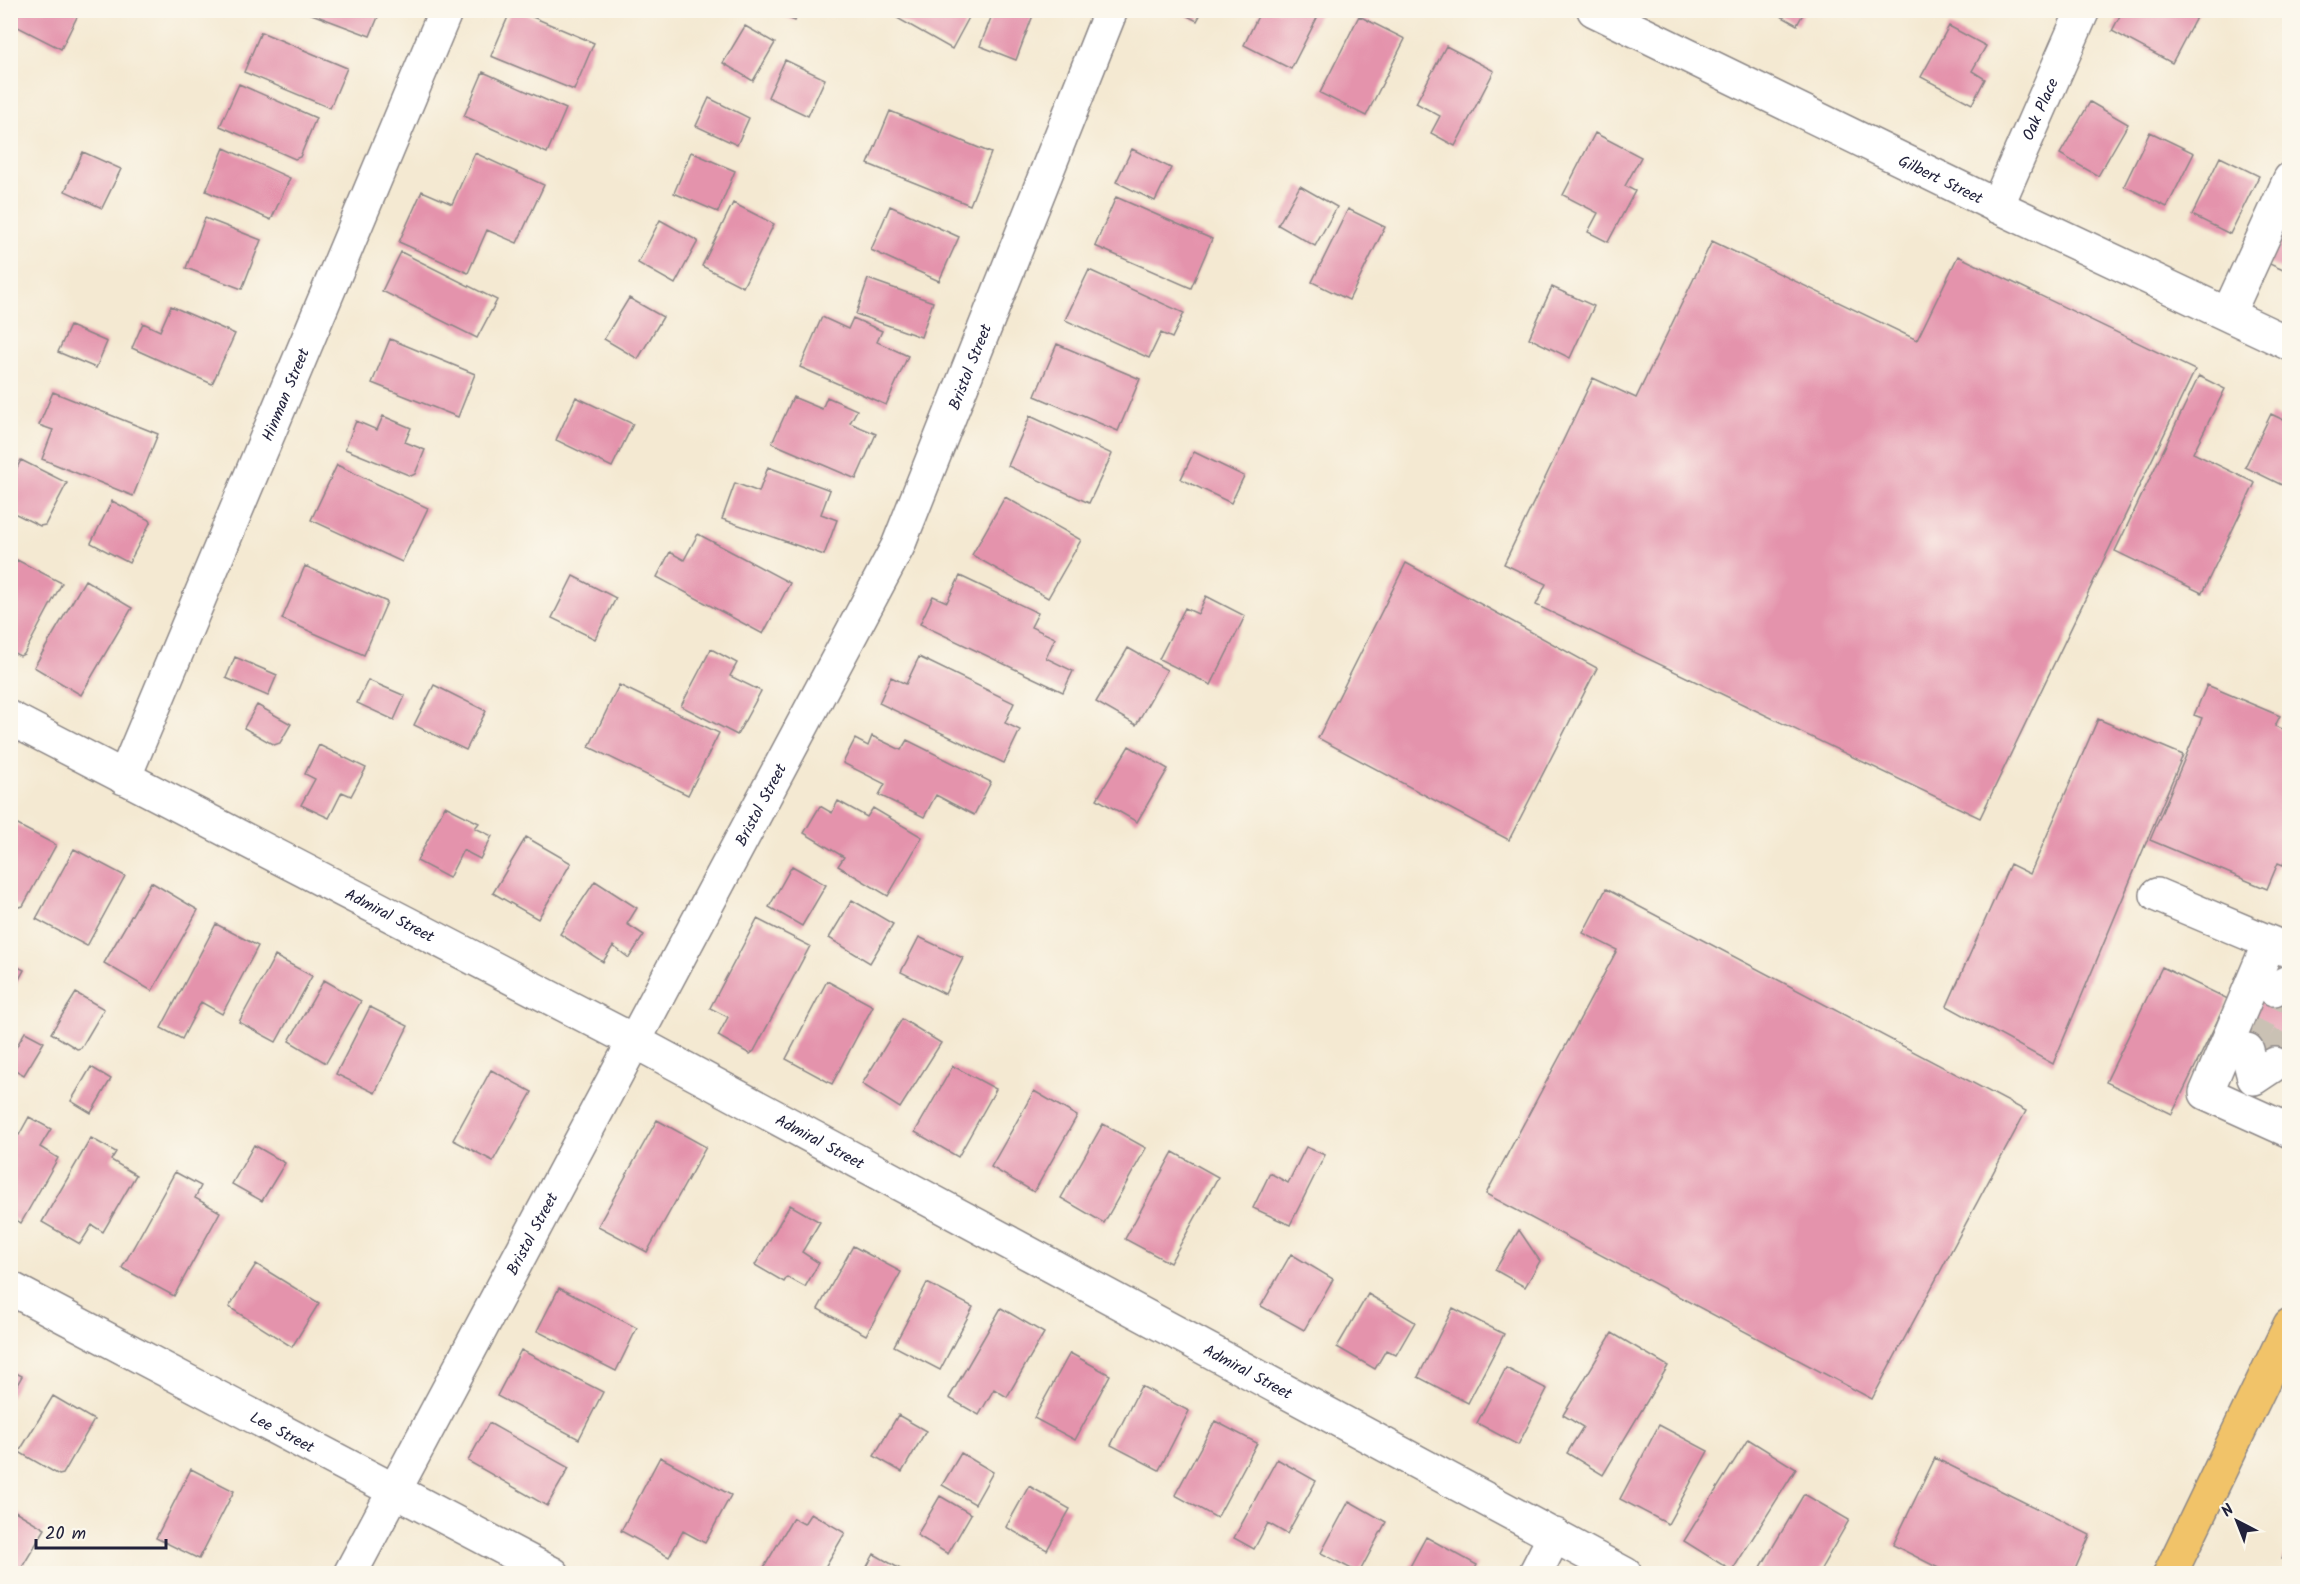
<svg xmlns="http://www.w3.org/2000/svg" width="2300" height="1584" viewBox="0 0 2300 1584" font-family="Kalam,sans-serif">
	<rect width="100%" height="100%" fill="#fbf7ec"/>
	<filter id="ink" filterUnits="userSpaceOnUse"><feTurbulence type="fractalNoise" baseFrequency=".0167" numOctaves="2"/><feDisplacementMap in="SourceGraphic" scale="12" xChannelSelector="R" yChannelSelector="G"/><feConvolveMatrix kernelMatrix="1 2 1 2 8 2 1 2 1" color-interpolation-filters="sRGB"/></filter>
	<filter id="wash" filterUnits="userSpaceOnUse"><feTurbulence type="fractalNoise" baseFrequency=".008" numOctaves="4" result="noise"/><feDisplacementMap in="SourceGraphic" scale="24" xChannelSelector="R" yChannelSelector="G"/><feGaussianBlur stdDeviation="1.35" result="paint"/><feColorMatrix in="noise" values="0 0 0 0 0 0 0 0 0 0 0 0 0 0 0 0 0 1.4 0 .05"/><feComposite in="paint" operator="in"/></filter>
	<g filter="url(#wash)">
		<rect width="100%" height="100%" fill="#f4e9d2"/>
		<g id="blocks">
			<path fill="#e493ac" d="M19,10H75L79,13L61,49L12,24Z
				M301,10H381L370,36Z
				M511,10H516L594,43L574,90L491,56Z
				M769,10H799L795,21Z
				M892,10H973L952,49L890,14Z
				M994,10H1035L1016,60L980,46Z
				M1176,10H1203L1197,21Z
				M1261,10H1321L1291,69L1244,45Z
				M1770,10H1805L1797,25Z
				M2123,10H2200L2172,63L2112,31Z
				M1359,16L1405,39L1366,116L1320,93Z
				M745,26L775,43L753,81L723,63Z
				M1949,26L1986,46L1972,71L1985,79L1972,104L1921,77Z
				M261,32L347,68L330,108L244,72Z
				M1446,46L1494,71L1455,146L1431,133L1440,116L1416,103Z
				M785,60L825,79L808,116L768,97Z
				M483,72L566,109L547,153L464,116Z
				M239,84L316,118L300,157L295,159L220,126Z
				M709,98L749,118L737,145L696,126Z
				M2090,102L2128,124L2098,176L2060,154Z
				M890,111L991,153L970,205L868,164Z
				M2150,132L2194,153L2167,207L2124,186Z
				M1595,133L1641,157L1625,186L1635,191L1608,242L1588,232L1598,213L1563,195Z
				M224,148L290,178L271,220L206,191Z
				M1132,149L1171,168L1155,201L1116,182Z
				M83,152L121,169L102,208L65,191Z
				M691,152L735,171L718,212L674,193Z
				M475,153L544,185L517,243L487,230L468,273L399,242L422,191L452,204Z
				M2220,157L2259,176L2230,234L2192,215Z
				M1300,186L1337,207L1315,246L1278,225Z
				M1116,197L1212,239L1191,288L1095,246Z
				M733,203L774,224L743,287L702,266Z
				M890,206L959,237L939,281L871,250Z
				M1348,209L1385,227L1349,300L1312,282Z
				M2290,212V273L2265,262Z
				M205,218L261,240L242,289L186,268Z
				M660,220L698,241L675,284L638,263Z
				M1712,241L1917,340L1958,256L2195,370L1980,818L1536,605L1546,584L1504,564L1593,378L1636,398Z
				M401,252L497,300L477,338L382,291Z
				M1089,270L1184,313L1172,338L1161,333L1149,358L1065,320Z
				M868,279L933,302L921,337L856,314Z
				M1552,287L1594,306L1570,358L1529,338Z
				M629,298L663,317L638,359L604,339Z
				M171,306L235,334L212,384L132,348L143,323L160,331Z
				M822,317L848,329L853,318L882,331L877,342L908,356L886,405L800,367Z
				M70,326L107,342L96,368L58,352Z
				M390,339L475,374L458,417L372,383Z
				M1057,344L1140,379L1118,431L1035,396Z
				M2199,376L2225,389L2193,453L2255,483L2202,593L2115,551Z
				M53,392L158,434L133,496L42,459L53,430L39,425Z
				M576,397L633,424L612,467L556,440Z
				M793,397L822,409L827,397L857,410L850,423L876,434L856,479L772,443Z
				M2271,414L2290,423V489L2245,467Z
				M383,416L411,428L405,442L425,450L415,474L411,476L345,449L356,421L377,430Z
				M1030,416L1112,454L1089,503L1008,466Z
				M1194,452L1244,476L1231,503L1181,479Z
				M21,460L67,483L45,525L40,526L10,511V481Z
				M337,465L428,508L402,562L311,520Z
				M768,467L830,490L821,514L837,520L824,555L722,519L735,483L759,492Z
				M1005,497L1081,540L1048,598L972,555Z
				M112,501L151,521L129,563L91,543Z
				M698,534L790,583L763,634L657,577L670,552L684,560Z
				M17,560L62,583L24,654L20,656L10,651V572Z
				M1406,563L1597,668L1509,840L1318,738Z
				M305,566L387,602L364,655L282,619Z
				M573,576L616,598L595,639L552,618Z
				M960,576L1038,613L1031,627L1055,638L1046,658L1073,671L1063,692L920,624L933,596L947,602Z
				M85,580L132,608L81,695L34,667Z
				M1206,596L1245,616L1211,685L1159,659L1185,608L1198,614Z
				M1128,648L1167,670L1136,725L1096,702Z
				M711,649L737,663L730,676L761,691L737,735L681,706Z
				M235,657L277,675L268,696L226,678Z
				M919,657L1014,703L1005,723L1020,730L1004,763L879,703L891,677L906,684Z
				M368,680L405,696L394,720L357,703Z
				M434,685L486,711L466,750L414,725Z
				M619,685L719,733L688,795L589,747Z
				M2207,685L2280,716L2275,726L2290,732V836L2286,844L2290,846V849L2283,865L2278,863L2267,889L2150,840L2202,718L2194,715Z
				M257,705L291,724L280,743L274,745L244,728Z
				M2098,719L2183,755L2053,1064L1947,1006L2010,864L2030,874Z
				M872,736L901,750L907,740L991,782L974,815L936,795L924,817L879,795L885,784L843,763L855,739L868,746Z
				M319,745L366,768L351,796L342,792L329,818L301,805L315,779L305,774Z
				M1129,746L1168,769L1137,822L1097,799Z
				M838,801L867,817L873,808L922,837L888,896L838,866L844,857L804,833L820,806L832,813Z
				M445,806L479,823L475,828L492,836L480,859L463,850L449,878L417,861Z
				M10,821L56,845L23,906L19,907L10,902Z
				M526,837L571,863L538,919L493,893Z
				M74,849L125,876L87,946L36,919Z
				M792,866L826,885L802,926L769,907Z
				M595,881L637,908L627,924L644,935L629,958L613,946L603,962L560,934Z
				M151,882L198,910L152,991L104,963Z
				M1606,889L2026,1111L1872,1399L1486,1194L1617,950L1583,933Z
				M852,900L893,924L870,963L829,938Z
				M757,919L810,946L754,1051L750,1054L718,1036L728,1017L710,1008Z
				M216,924L258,946L222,1014L201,1002L182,1039L161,1028Z
				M919,937L963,958L945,994L901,972Z
				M275,956L312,976L276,1042L239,1022Z
				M10,963L24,970L10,996Z
				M2162,967L2228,999L2172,1114L2106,1082Z
				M324,980L361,1001L326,1063L289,1041Z
				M827,981L873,1006L832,1084L786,1059Z
				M2264,985L2290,997V1065L2235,1044Z
				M76,993L104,1009L81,1048L77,1049L51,1033Z
				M370,1007L408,1026L375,1093L336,1074Z
				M902,1019L941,1043L900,1108L862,1084Z
				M25,1032L44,1042L24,1075L10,1067V1058Z
				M953,1066L996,1089L958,1157L915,1132Z
				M91,1067L111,1079L91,1113L71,1101Z
				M491,1070L532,1092L493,1161L453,1140Z
				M1034,1091L1077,1116L1034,1192L991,1167Z
				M29,1117L51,1129L40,1147L58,1158L21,1223L10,1217V1130L19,1135Z
				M657,1120L706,1147L647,1252L598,1226Z
				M1103,1124L1146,1148L1104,1223L1061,1198Z
				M91,1138L116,1152L111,1160L136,1175L103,1232L92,1225L80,1244L42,1222Z
				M254,1145L285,1163L262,1201L232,1184Z
				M1306,1147L1325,1155L1290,1225L1253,1208L1270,1173L1288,1183Z
				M1173,1152L1218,1177L1170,1263L1125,1239Z
				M175,1172L201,1186L195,1198L220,1212L174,1296L122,1268Z
				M790,1205L820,1222L802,1252L819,1263L805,1287L787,1277L784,1282L755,1265Z
				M1519,1230L1540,1261L1525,1287L1495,1270Z
				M853,1246L901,1272L866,1335L818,1309Z
				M1291,1254L1333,1279L1304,1330L1261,1306Z
				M256,1264L319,1303L292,1347L229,1307Z
				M927,1283L973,1307L940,1370L894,1346Z
				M559,1288L637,1328L616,1371L537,1331Z
				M1368,1294L1415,1322L1396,1355L1386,1350L1375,1369L1337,1347Z
				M1001,1308L1044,1333L1007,1397L994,1389L979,1415L949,1398Z
				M1453,1308L1504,1334L1468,1403L1418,1377Z
				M1612,1333L1668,1366L1603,1475L1567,1453L1583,1427L1563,1415Z
				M521,1350L603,1392L579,1439L497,1396Z
				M1070,1353L1110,1375L1075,1440L1034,1418Z
				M1506,1368L1547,1389L1518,1445L1477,1423Z
				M10,1370L22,1376L10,1397Z
				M1141,1386L1189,1411L1159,1470L1111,1445Z
				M53,1396L94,1420L63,1474L59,1475L19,1452Z
				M898,1415L926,1431L902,1472L874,1456Z
				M1215,1421L1257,1443L1217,1518L1175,1495Z
				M489,1423L569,1468L547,1506L468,1461Z
				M1659,1425L1708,1451L1668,1524L1620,1499Z
				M1748,1439L1796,1469L1732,1571L1684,1541Z
				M961,1453L993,1472L975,1504L942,1485Z
				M660,1457L731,1495L705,1543L683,1531L669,1557L621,1531Z
				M1935,1458L2090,1535L2073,1574H1950L1893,1545Z
				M1277,1459L1316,1481L1287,1534L1268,1523L1254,1549L1234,1538Z
				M191,1469L234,1491L199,1559L156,1538Z
				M1029,1486L1070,1509L1047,1550L1006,1527Z
				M1804,1494L1849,1520L1818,1574H1761L1758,1572Z
				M940,1496L971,1514L948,1554L917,1535Z
				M1349,1501L1386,1522L1359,1573L1321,1553Z
				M15,1511L45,1529L18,1574H10V1518Z
				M811,1513L845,1533L821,1574H760L793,1518L804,1524Z
				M1426,1537L1477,1565L1472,1574H1406Z
				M2290,1542V1562L2282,1559Z
				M874,1554L909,1574H863Z"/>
		</g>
	</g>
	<g filter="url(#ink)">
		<use href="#blocks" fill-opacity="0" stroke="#8b8686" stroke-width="1.5"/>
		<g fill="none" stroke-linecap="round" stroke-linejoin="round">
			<path stroke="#cac1b4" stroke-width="33" stroke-dasharray="33 16" stroke-linecap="butt" d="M2247,1050L2274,989
				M2275,1064L2290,1036"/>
			<g stroke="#8b8686" stroke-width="36">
				<g id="minor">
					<path id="s1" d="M1594,10L1997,206L2290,344"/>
					<path id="s2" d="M1997,206L2083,10"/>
					<path d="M2228,314L2290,179"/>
					<path id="s3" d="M10,718L634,1041L1625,1574"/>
					<path id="s4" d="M124,778L446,10"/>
					<path d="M2157,895L2290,951"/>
					<path d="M2269,943L2206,1093L2290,1131"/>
					<path d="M2274,989L2290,981"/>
					<path d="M2247,1050L2254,1078L2275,1064"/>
					<path id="s5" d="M10,1288L553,1574"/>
					<path id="s6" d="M350,1574L898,546L1111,10"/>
					<path d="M1535,1574L1555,1535"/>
				</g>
			</g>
			<g stroke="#8b8686" stroke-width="36">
				<path id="major" d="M2170,1574L2290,1325"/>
			</g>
			<use href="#minor" stroke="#fff" stroke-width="33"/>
			<use href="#major" stroke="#f1c369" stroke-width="33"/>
		</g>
	</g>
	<g text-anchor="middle" stroke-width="4.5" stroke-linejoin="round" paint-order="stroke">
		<g font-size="16" fill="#22223b" stroke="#fbf7ec">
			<text dy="6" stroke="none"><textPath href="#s2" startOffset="106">Oak Place</textPath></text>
			<text dy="6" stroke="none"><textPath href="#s1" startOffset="386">Gilbert Street</textPath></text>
			<text dy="6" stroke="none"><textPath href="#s6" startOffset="1358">Bristol Street</textPath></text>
			<text dy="6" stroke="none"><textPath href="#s4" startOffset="416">Hinman Street</textPath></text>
			<text dy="6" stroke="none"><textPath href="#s6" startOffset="872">Bristol Street</textPath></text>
			<text dy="6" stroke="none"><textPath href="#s3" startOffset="428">Admiral Street</textPath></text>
			<text dy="6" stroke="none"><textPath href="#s3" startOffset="914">Admiral Street</textPath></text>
			<text dy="6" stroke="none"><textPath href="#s6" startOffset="386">Bristol Street</textPath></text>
			<text dy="6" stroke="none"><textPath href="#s3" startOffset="1400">Admiral Street</textPath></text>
			<text dy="6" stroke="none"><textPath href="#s5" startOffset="308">Lee Street</textPath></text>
		</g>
	</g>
	<rect width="2300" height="1584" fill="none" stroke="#fbf7ec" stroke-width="36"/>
	<g transform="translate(2237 1521) rotate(318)" stroke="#fbf7ec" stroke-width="4.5" paint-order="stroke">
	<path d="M0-4.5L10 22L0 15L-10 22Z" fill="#22223b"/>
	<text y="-9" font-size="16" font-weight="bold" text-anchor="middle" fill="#22223b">N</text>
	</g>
	<path d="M36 1539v9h130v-9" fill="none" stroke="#22223b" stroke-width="3"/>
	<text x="45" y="1539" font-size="18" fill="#22223b" stroke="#fbf7ec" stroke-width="4.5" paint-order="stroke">20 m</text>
</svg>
